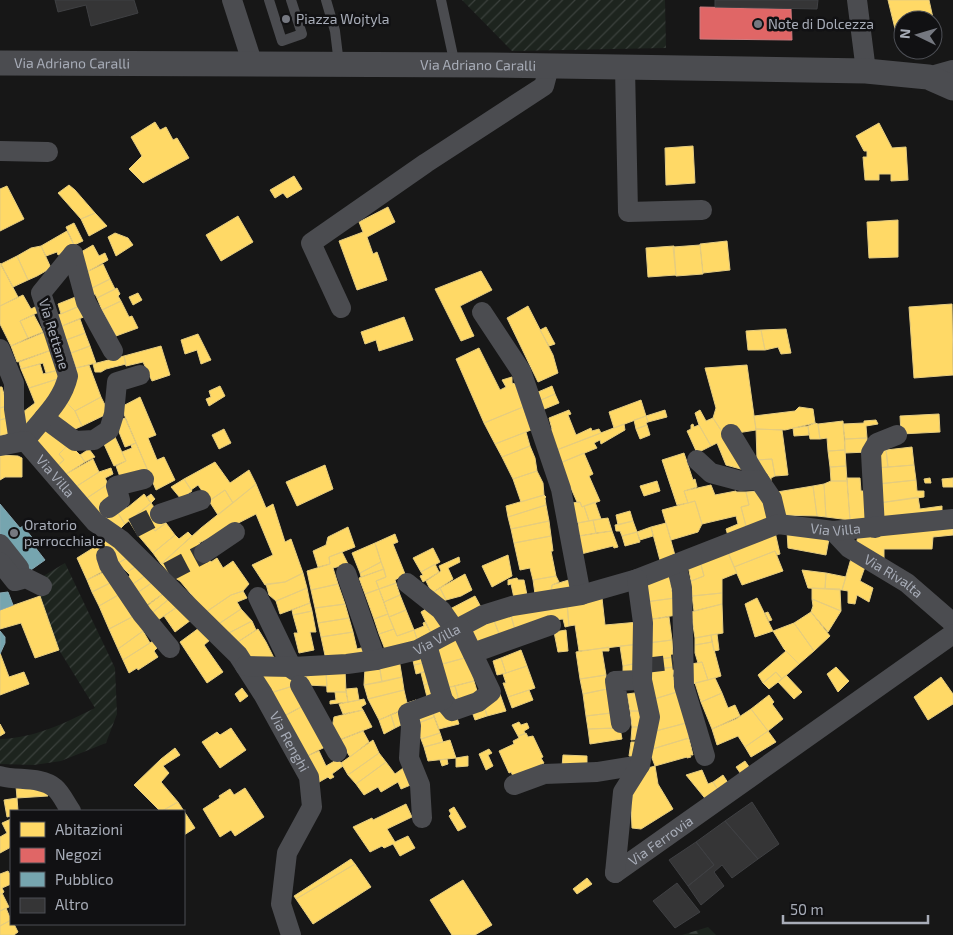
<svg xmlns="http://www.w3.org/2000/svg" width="953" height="935" viewBox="0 0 953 935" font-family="'Exo 2',sans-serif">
	<defs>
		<pattern id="forest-firs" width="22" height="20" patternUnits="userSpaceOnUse" patternTransform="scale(1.25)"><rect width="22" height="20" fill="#1d241e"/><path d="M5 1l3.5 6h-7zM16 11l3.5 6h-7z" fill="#3b413d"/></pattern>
		<pattern id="garden-furrows" width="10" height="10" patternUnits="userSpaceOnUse" patternTransform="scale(1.25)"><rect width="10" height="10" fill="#1d241e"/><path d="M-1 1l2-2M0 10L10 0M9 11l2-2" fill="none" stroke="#3b413d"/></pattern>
	</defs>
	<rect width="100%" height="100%" fill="#171717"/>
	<path fill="url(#forest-firs)" d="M708,927L716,935H682Z"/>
	<path fill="url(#garden-furrows)" d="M462,0H665L666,48L512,51Z
		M65,563L115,668L117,714L106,743L61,761L34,765L0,764V739C35,738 65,723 95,708L59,650L35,581Z"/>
	<path fill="#ffd966" stroke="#e5cc7f" d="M888,0H929L935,27L933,28V20H903V35L897,37Z
		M155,122L160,130L166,127L173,140L177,138L189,158L143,183L129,169L142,156L131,137Z
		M879,123L892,148L906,147L908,180L891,181V174H879V180H865L863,157H867V151H864L856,136Z
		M693,146L695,183L666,185L665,148Z
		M294,176L302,189L287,198L283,193L275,198L270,190Z
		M69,185L75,190L95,213L81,219L58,193Z
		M7,186L24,219L0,231V189Z
		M388,207L395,222L367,237L373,254L377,252L387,280L357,290L339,241L363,232L359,222Z
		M95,213L107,226L89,236L81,219Z
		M238,216L253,242L221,261L206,235Z
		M898,220V257L869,258L867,222Z
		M74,223L83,241L74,245L66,227Z
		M67,231L75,247L58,255L57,252L46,256L41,246Z
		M115,233L128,238L133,245L116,256L108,237Z
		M727,241L730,270L703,273L700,244Z
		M93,245L99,256L105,253L108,260L85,273L76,255Z
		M700,245L703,274L676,276L673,247Z
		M41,246L51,268L37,276L28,280L17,256L31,248Z
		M674,246L676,275L648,277L646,248Z
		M17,256L28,280L13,287L1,264Z
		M0,263L18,297L0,306Z
		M103,264L110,279L92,288L85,273Z
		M481,271L492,290L460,306L474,336L461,341L435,289Z
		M110,279L115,289L97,298L95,294L91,296L88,290Z
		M117,288L120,294L118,296L121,301L102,310L97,298Z
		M138,293L142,300L133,305L129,297Z
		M23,295L31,309L39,305L41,311L20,321L28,338L11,346L0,324V306Z
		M78,296L82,305L61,314L58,304Z
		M121,301L129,317L132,316L138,328L116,336L102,310Z
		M952,304L953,375L914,378L909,307Z
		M82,305L86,316L62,326L58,315Z
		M528,306L553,355L558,373L538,382L507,318Z
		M34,315L43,332L28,338L20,321Z
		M404,317L413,340L379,351L376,340L365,344L361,332Z
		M80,319L85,333L66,340L62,326Z
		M546,327L555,344L549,346L540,330Z
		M786,329L791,353L781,354L778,347L765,350L761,330Z
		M50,330L57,348L17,362L11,346Z
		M761,330L765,350H748L746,331Z
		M85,333L90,346L71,353L66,340Z
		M198,334L211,360L201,364L197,350L185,354L181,340Z
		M90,346L96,363L76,368L71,353Z
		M161,346L170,375L152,381L143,362L126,366L124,356Z
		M57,348L63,369L46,373L43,363L21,369L19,362Z
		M479,348L500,390L506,387L502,380L512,377V383L515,384L523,407L484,423L456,359Z
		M124,356L126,364L106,369L101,372H95L93,364Z
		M40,364L43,374L63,369L64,377L29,388L21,369Z
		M89,365L101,397L75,411L63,399L76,368Z
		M747,365L756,430L724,435L713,418L716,408L705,368Z
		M64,377L26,428L19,415L35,403L29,388Z
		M220,386L225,396L209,406L206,399L211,397L209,391Z
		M552,386L555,394L541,400L538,392Z
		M0,387H2L7,406L0,408Z
		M555,394L559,403L542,410L541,400Z
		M101,397L109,413L82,426L75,411Z
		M140,397L156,435L148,438L157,460L164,457L175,480L156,490L121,407Z
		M63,399L75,411L82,426L73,430L65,421L60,424L50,415Z
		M641,400L646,416L614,428L609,412Z
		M7,406L10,417L0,420V408Z
		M523,407L531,430L495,444L484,423Z
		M799,407L813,409L815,423L785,430L756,429L754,416L795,411Z
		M569,410L571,414L568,415L576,435L591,428L592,431L599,429L601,433L554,451L546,432L552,429L549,418Z
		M665,410L667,417L648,422L646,416Z
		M700,410L706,421L713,418L748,471L726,465L717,443L711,446L699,425L695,413Z
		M939,414L940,432L901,434L900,416Z
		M646,416L648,422L646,423L647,425L636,429L634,420Z
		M10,417L13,432L0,436V420Z
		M125,418L136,443L125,447L115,422Z
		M876,420L878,424L866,426L867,438L845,439L843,424L864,423V421Z
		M843,421L845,450L828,451L827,438L820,439L818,424Z
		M815,423L818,424L820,439H810L808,426Z
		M49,424L69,444L59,454L64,460L56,467L34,440Z
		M624,424L625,430L601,444L600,440L594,443L597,448L560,463L554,451Z
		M693,424L694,427L699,425L711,446L697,453L687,431L691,429V425Z
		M647,425L650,435L640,439L636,429Z
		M808,426L809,435L794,436L793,428Z
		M224,429L231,443L219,449L212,435Z
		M756,429L782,430L788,475L775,476L772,459L757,460Z
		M526,432L530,446L502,457L495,444Z
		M115,437L126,461L114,466L103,442Z
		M867,438L868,452L845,453V439Z
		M136,443L148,471L120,477L116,466L126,461L122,452L132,448L131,445Z
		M69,444L80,455L85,462L63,476L56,467L64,460L59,454Z
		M530,446L535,458L537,471L513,479L502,457Z
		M912,447L914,465L888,467L886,450Z
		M89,449L95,457L85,462L80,455Z
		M845,450L846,466L830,467L828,451Z
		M886,450L888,467L876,468L875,452Z
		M584,453L593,474L589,476L600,501L582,507L580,502H577L560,463Z
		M684,453L693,480L695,479L697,487L684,491L688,503L677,505L662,460Z
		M0,455L18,456L22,458V477H5L0,480Z
		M93,459L99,472L77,486L66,474Z
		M772,459L775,476L771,478V483L757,460Z
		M215,462L230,483L249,470L256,484L233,503L225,490L209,501L198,485L191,490L184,479Z
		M325,465L333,489L297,506L286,482Z
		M914,465L916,480L878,484L876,468Z
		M846,466L847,481H831L830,467Z
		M111,468L113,474L105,478L108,484L87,498L77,486L99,472Z
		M537,471L543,483L544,495L521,502L513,479Z
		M847,478H860L861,491H869V520H850Z
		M930,478L931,483H925L924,479Z
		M953,478V487H943L942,479Z
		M184,479L192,491L181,499L171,487Z
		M916,480L917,491H924V497L879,503L878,484Z
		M657,481L660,491L644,496L640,486Z
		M831,481H847L850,520L826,517L824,484Z
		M108,484L115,494L113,513L106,518L96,511L87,498Z
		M256,484L266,508L273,504L285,542L291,539L303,573L285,582L265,585L252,565L273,555L256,514L199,543L200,544L198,546L211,562L217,558L223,568L233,561L249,584L243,591L231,595L206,612L180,581L172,576L161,564L201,528Z
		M824,484L826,517L817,516L813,486Z
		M711,485L715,495L736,491V492H746L749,505L741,507L747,530L729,539L726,529L738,524L736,516L702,524L695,501L688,503L684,491Z
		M813,486L817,516L781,515L777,492Z
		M225,490L233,503L218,515L209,501Z
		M760,491L772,519L747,530L741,507L749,505L746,492Z
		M144,494L151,503L125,524L116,510L124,505L127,508Z
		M151,494L155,499L151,503L147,497Z
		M544,495L546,497L545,498L546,505L508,517L506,506Z
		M918,497L920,509L942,506V512L881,518L879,503Z
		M695,501L702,524L698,532L671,540L662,510Z
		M580,502L582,507L584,506L589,521L578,523L576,521L572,503Z
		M595,502L601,519L589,521L584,506Z
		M151,503L166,523L155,531L150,525L137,534L129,521Z
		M546,505L549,521L511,529L508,517Z
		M116,510L125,524L120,529L106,518Z
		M630,511L633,521L618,525L616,515Z
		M608,518L612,531L596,533L593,520Z
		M593,520L596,533L579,536L578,523Z
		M549,521L551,536L514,543L511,529Z
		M633,521L637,532L622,536L620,531H616L615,525Z
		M166,523L175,535L153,553L137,534L150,525L155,531Z
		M666,523L676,559L661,564L651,527Z
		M348,527L355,547L329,557L330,564L318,567L313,551L326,545L328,537Z
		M651,527L653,536L640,540L637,532Z
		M953,527V535L933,537L932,549H884V565L856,546L858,535Z
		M612,531L618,547L614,548L613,546L581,554L579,536Z
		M787,531L829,539L826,555L788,548Z
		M188,532L192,536L161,564L153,553L175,535L179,539Z
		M637,532L640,542L625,546L622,536Z
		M775,532L780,554L777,555L775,551L734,567L727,550Z
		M395,534L398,542L393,544L405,574L395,580L396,583L379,589L376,581L386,577L375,543Z
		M551,536L553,551H551L556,576L533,580L530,568L520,570L514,543Z
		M109,538L129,557L87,580L77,558Z
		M375,543L381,562L360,573L352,553Z
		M433,548L440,562L421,572L413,558Z
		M727,550L737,573L722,579V593L692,596L691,581L704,576L700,561Z
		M775,551L783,571L742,585L734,567Z
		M342,552L348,564L333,568L338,584L311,590L307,571L330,564L329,557Z
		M508,555L512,576L492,587L482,566Z
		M852,555L866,564L860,581L873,588L869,602L857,595L855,604L848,603V591L842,590Z
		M129,557L137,566L127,572L118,563Z
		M459,557L460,562L448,568L453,579L432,593L426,581L441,571L439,566Z
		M700,561L704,576L691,581L688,565Z
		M381,562L384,569L361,577L360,573Z
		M435,564L439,572L423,582L420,576L423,575L421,572Z
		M137,566L146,575L130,586L127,579L130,575L127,572Z
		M384,569L386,577L376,581L379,589L365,594L359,578Z
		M108,570L114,581L92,592L87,580Z
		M802,570L826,573L825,589L808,588Z
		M303,573L307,588L276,601L269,595L266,584L285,582Z
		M669,573L672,592H676L675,598L645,602V580Z
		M826,573L846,577L842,590L825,589Z
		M465,574L472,590L461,596L446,600L440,588Z
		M146,575L153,582L137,593L130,586Z
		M556,576L559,582L552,585L551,593L535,594L533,580Z
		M517,578L518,580H524L527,595L514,598L511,584L508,585V580Z
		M572,579L570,591L551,593L552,585Z
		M114,581L120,594L99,606L92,592Z
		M153,582L164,593L147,605L137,593Z
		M396,583L400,595L384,602L379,589Z
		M338,584L345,604L315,608L311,590Z
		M307,588L310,603L280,614L276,601Z
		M440,588L446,600L438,603L432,593Z
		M812,588L840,589L841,611L812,599Z
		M379,589L388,614L374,619L365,594Z
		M243,591L247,598L237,602L241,609L217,625L206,612L231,595Z
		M164,593L169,599L152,613L147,606Z
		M722,593V604L694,611L692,596Z
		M120,594L132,617L109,629L99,606Z
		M400,595L406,610L389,617L384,602Z
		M40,596L59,650L35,658L21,623L0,629V610Z
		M475,596L482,609L456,621L450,609Z
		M602,598L605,625L639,622L640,644L579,651L575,625L569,626L567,603Z
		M675,598L677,615L646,620L645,602Z
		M757,598L773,631L755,637L745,604Z
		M169,599L177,607L158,620L152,613Z
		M812,599L841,611L828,632L811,612L813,606Z
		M310,603L312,611L293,615L292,610Z
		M567,603L569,626L565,627L563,619L546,621L515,630L510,612Z
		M345,604L349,618L318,623L315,608Z
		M722,604L723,633L695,638L691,612Z
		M177,607L191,620L175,632L164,616Z
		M429,607L445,628L432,635L421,612Z
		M241,609L252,621L225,635L217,625Z
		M406,610L414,630L397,636L389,617Z
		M312,611L316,632H310L314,650L299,653L294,633H298L293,615Z
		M510,612L515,630L500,636L493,618Z
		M768,612L772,620L769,621L765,613Z
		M811,612L830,636L814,651L794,623Z
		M388,614L394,629L379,634L374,619Z
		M134,616L143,631L118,649L109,629Z
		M669,617L672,640L648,643L646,620Z
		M349,618L353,632L321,637L318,623Z
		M493,618L501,639L477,645L467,630Z
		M252,621L256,630L233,645L225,635Z
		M425,622L432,635L418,642L414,630L424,626L423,623Z
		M794,623L814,651L799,664L784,649L773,631Z
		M199,628L210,640L204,645L223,672L207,683L180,642Z
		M258,629L266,642L274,658L242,656L233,645Z
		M394,629L397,636L414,630L418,642L386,652L379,634Z
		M566,630L568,651L558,652L554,632Z
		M143,631L150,643L123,660L118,649Z
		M353,632L357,649L365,647L367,654L326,660L321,637Z
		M717,634L719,650L714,651L711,635Z
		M459,635L468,657L439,665L434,648Z
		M711,635L712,642L695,645V638Z
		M672,640L673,657L649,661L648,643Z
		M153,641L157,648L154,651L158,657L138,670L137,668L129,673L123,660Z
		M712,642L721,676L708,680L702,662L698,663L695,653V645Z
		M640,644L638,663L623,666L620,646Z
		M609,647V651H602L606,675L580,679L576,652Z
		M521,650L527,666L506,673L501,658Z
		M786,651L799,664L782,679L776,672L763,683L758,675Z
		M425,652L427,662L414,665L412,656Z
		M0,653L9,677L24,672L29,684L0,695Z
		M468,657L474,681L446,688L439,665Z
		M673,657L674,667L648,670L649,661Z
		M501,658L506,673L497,675L493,661Z
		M399,659L402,677L382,682L379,664Z
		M427,662L430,670L416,674L414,665Z
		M702,662L708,680L692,684L686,665Z
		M638,663L635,671L623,673V666Z
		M379,664L382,682L364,685L365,668Z
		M527,666L535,688L508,697L503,683H506L503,674Z
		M674,667L673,676L677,692L651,700L648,670Z
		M836,667L849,681L838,692L827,674Z
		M306,670L307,684L293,686L267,694L258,676Z
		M306,670L326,671L327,686L307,685Z
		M345,670L346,692H327L326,671Z
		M430,670L433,682L424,685L421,673Z
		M776,672L782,679L769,689L763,683Z
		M606,675L607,689L583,694L580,679Z
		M786,675L802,692L794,699L778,682Z
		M402,677L404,690L368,699L364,685Z
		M941,677L953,694V704L928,720L914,697Z
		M715,678L722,693L701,702L695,683Z
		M474,681L477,691L480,690L459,701L455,686Z
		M433,682L436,694L427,697L424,685Z
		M293,686L303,706L282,717L267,694Z
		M455,686L459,701L450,704L446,688Z
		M242,688L248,696L240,702L235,694Z
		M357,688L359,700L348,702L346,689Z
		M607,689L611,713L586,716L583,694Z
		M404,690L407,703L416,700L401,710L379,720L368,699Z
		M529,690L533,700L512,708L508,697Z
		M335,692H346L348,702L330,704V701L336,700Z
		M642,692L645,711H630L627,694Z
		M677,692L686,723L652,732L651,700Z
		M722,693L728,708L735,705L740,716L712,729L701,702Z
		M500,694L506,711L487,716L484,705Z
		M769,695L774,702L772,704L783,719L768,731L751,709Z
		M364,699L366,704L361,707L363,710L343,714L339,704Z
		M484,705L487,716L475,720L471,709Z
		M303,706L325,747L303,758L281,718Z
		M441,706L456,715L459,724L439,729L432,710Z
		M751,709L768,731L745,747L738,736L717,745L712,729L736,719Z
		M363,710L372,727L339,740L332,728L334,717Z
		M432,710L434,717L416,724L414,716Z
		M401,711L405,723L395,728L391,715Z
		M630,711H645V727H632Z
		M611,713L614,728L588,729L586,716Z
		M391,715L395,728L384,734L379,720Z
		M434,717L440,733L421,739L416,724Z
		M519,722L521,725L527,723L529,728L524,731L525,734L518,736L512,725Z
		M686,723L689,738L649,750L652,732Z
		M0,724L5,733L0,736Z
		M632,727H645L643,739L631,740Z
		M231,728L246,750L220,768L202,742L217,732L220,735Z
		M620,728L622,739L590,744L588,729Z
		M363,731L369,742L350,757L340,740Z
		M768,731L776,742L751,757L745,747Z
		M440,733L443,742L424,747L421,739Z
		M526,733L528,737L533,736L543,757L541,758L544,763L514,778L511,772L509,773L499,751L514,744L513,741L519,738L518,736Z
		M689,738L693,755H690L691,757L687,758V757L655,766L649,750Z
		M373,740L379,753L348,775L341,763Z
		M450,740L456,758L428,761L424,747Z
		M631,742H642L636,757L629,756Z
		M175,748L180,755L163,766L169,773L161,782L178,802L162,811H160L134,785L161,759Z
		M489,749L492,753L488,755L493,766L486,770L479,754Z
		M319,751L326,766L338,759L343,766L332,774L334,777L330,779L328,777L314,785L303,758Z
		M379,753L386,762L356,784L348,775Z
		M563,755L587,756V768L562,767Z
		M468,756V766L456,767V758Z
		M447,759L448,764L442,766L440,760Z
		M745,761L752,771L743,777L736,767Z
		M386,762L395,774L406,766L413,784L401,789L398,782L381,792L378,787L364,795L356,784Z
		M655,766L658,784L673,809L641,829L632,828L631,805L633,791L641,770Z
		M702,770L708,784L713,782L720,793L708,802L686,775Z
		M723,775L730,786L720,793L713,782Z
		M16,786L44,790L48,796L17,798Z
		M245,788L264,817L235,836L231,830L220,837L203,809L220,798L219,796L230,789L234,795Z
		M17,798L18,811H11V816L7,817L4,800Z
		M178,802L195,828L184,835V811H162Z
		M406,804L412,817L387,829L395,842L408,836L415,848L400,856L393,844L384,848L382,846L370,852L353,827L372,818L373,820Z
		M454,807L466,827L458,831L449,816L451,814L449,810Z
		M11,819V847L0,853V837L7,833L2,823Z
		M351,859L355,864L296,899L294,896Z
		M355,864L371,887L313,924L296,899Z
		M8,871L11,876V884L2,888L4,892L0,895V874Z
		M587,878L592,884L577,894L573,889Z
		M463,880L492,925L475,935H452L430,900Z
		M2,893L9,907L0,911V895Z
		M6,908L11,920L0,926V911Z
		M11,920V924H14L18,932L14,935H0V926Z"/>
	<path fill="#e06666" stroke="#cf7b7f" d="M700,7L791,9L792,40L700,39Z"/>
	<path fill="#76a5af" stroke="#85a7b2" d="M0,504L20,528L23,526L34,540L31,542L45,560L28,572L0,538Z
		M8,592L13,605L0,610V593Z
		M0,631L5,637V643L0,654Z"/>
	<path fill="#353536" stroke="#3f4043" d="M55,0H134L138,13L91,26L86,5L58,12Z
		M715,0H818L817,9L715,7Z
		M752,802L779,844L758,859L725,821Z
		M725,821L758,859L732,878L722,865L714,872L724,886L701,905L688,886L714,865L696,842Z
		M696,842L714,865L688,886L669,860Z
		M677,883L700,912L675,928L653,901Z"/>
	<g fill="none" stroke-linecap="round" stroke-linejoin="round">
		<path stroke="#343537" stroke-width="15" stroke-dasharray="15 8" stroke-linecap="butt" d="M649,665L674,662"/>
		<path stroke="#343537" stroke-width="20" stroke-dasharray="20 10" stroke-linecap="butt" d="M133,528L160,514
			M168,572L204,553"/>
		<path stroke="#4b4c50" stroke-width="10" d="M269,0L282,41L302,34L291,0
			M326,0L335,31L339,64
			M441,0L455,65"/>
		<g stroke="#4b4c50" stroke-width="20">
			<path d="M232,0L253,65"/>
			<path d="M857,0L866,71"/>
			<path d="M625,68L628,212L702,210"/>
			<path d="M928,77L953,70"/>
			<path d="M0,151L48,152"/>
			<path d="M73,254L86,302L113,351"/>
			<path d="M341,308L311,243L426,163L544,86L549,67"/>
			<path d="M482,312L521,371L561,489L581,595"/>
			<path d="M0,349L14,383V409L19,442"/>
			<path d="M44,418L75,441L94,440L109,430L114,414L117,382L140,375"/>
			<path d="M731,434L759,480"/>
			<path d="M25,441C40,420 62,403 68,376L41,293L73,254"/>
			<path id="s1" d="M0,446L25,441L95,522L121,540L238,655L263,694L309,777L312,807L287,853L281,904L291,935"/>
			<path d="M697,460L711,473L741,481L759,480L772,499L778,524"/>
			<path d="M109,508L120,500L116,486L144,479"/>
			<path d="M160,514L201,500"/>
			<path d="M875,528L871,453L877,443L897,435"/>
			<path id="s2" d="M833,531L849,548L907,583L953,623"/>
			<path d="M0,544L19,568"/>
			<path d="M204,553L235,532"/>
			<path d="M106,556L109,565L142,614L170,648"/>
			<path d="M0,562L15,581L26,578L42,586"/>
			<path d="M676,564L682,588L684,686L705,756"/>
			<path d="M346,573L376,660"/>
			<path d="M407,583L441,610L455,630"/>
			<path d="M258,597L293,670"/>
			<path d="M473,653L551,625"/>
			<path id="s3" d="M245,666L292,667L347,664L376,660L417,650L483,615L512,606L581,595L637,579L778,524L833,531L953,519"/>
			<path d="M300,685L337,752"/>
			<path d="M443,700L452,711L478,702L491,692L460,627"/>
			<path d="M621,723L615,681L642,680"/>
			<path d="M0,776C17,781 40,776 55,788C61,793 66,804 71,811"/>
			<path d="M514,785L544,774L597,772L640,765"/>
			<path d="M422,818L420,785L409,758L411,726L408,713L443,700L427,645"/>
			<path id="s4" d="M615,873L953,634"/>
			<path d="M615,873L623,792L640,765L650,717L642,680L643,623L637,579"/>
		</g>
		<path stroke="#4b4c50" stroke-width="25" id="s5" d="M0,63L491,65L866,71L928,77L953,88"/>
	</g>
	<g fill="#757880" stroke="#111113" stroke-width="2">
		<circle cx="286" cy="19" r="5"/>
		<circle cx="758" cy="24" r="5"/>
		<circle cx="14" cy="533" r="5"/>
	</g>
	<g text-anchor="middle" stroke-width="5" stroke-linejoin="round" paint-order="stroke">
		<g font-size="14" fill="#a8adb8" stroke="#111113" text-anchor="start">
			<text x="296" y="24">Piazza Wojtyla</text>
			<text x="768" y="29">Note di Dolcezza</text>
			<text x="24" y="530">Oratorio<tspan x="24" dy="16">parrocchiale</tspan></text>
		</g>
		<g font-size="14" fill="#a8adb8" stroke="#111113">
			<text dy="5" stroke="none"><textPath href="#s5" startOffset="72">Via Adriano Caralli</textPath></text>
			<text dy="5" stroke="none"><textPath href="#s5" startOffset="478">Via Adriano Caralli</textPath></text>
			<text transform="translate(54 334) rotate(73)" y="5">Via Rettane</text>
			<text dy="5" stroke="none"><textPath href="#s1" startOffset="72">Via Villa</textPath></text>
			<text dy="5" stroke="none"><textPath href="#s3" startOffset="616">Via Villa</textPath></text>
			<text dy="5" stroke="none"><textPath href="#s2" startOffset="76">Via Rivalta</textPath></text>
			<text dy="5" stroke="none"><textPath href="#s3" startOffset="196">Via Villa</textPath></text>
			<text dy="5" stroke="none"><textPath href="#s1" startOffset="429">Via Renghi</textPath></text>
			<text dy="5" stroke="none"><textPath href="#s4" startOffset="56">Via Ferrovia</textPath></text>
		</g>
	</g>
	<rect x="10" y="810" width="175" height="115" fill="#111113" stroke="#4d4f55"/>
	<rect x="20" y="822" width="25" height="15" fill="#ffd966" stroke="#4d4f55"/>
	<text x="55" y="835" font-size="15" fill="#a8adb8">Abitazioni</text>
	<rect x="20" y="848" width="25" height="15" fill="#e06666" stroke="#4d4f55"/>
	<text x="55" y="860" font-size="15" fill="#a8adb8">Negozi</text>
	<rect x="20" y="872" width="25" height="15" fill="#76a5af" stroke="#4d4f55"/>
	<text x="55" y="885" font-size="15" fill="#a8adb8">Pubblico</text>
	<rect x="20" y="898" width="25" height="15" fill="#353536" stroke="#4d4f55"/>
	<text x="55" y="910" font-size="15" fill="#a8adb8">Altro</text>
	<g transform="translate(918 35) rotate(275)"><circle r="24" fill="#111113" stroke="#4d4f55"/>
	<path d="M0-4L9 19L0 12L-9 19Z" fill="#757880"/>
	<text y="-8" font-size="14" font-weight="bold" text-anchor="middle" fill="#a8adb8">N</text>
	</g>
	<path d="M783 915v8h145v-8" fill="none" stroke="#a8adb8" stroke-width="2.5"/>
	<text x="790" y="915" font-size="15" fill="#a8adb8" stroke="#111113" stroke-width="4" paint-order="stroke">50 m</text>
</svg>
